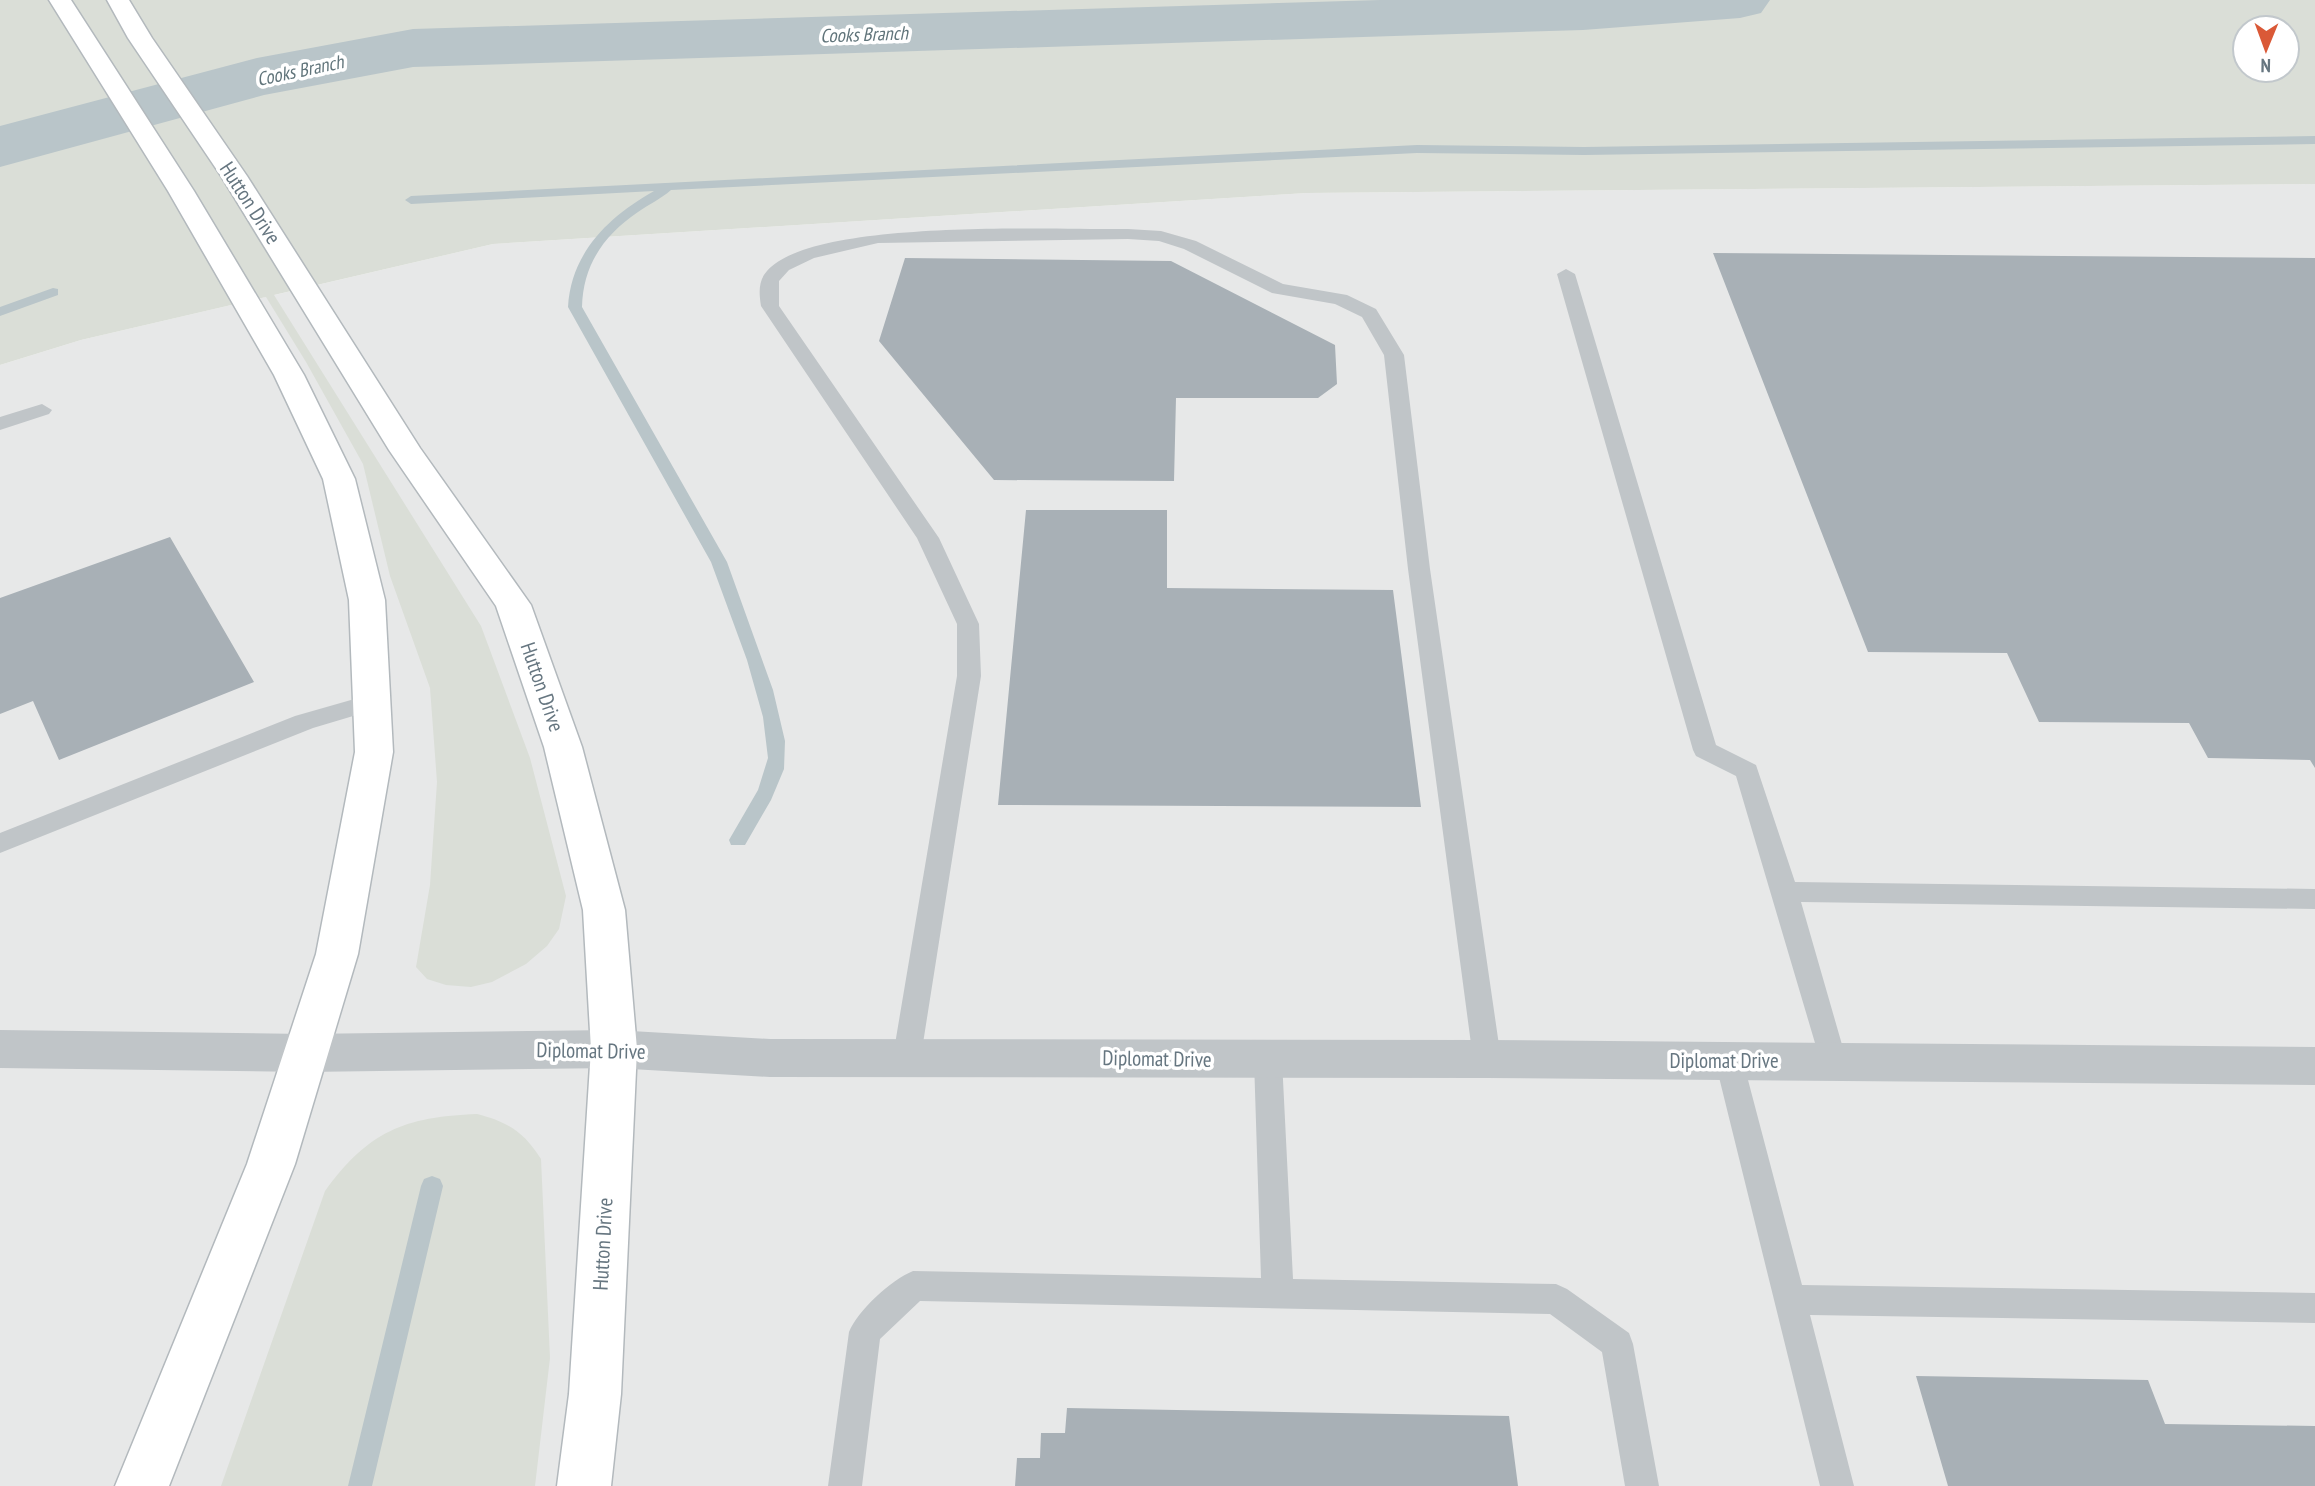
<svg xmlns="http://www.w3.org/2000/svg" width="2315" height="1486" viewBox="0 0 2315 1486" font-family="'PT Sans Narrow',sans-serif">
	<rect width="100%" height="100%" fill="#f9f9f7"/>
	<path fill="#e7e8e8" d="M2315,184V1486H0V365L81,340L493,244L1307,193Z"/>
	<path fill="#daded7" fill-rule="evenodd" d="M0,0H2315V184L1307,193L493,244L274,295L481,626L530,758L566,896L559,929L547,946L526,964L492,982L471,987L446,985L427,979L416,967L430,885L437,782L430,688L390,576L363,464L306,362L266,297L81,340L0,365ZM2245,28H2287V70H2245Z
		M477,1114C508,1122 524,1132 541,1159L550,1358L535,1486H221L325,1191C369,1131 404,1117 477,1114Z"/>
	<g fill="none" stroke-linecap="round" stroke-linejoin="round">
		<path fill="#b9c5c9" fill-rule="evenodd" d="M2315,136V144L1584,155L1417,153L671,190C661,199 649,204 638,212C604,235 583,265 582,307L727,562L773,690L785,741L784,769L771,800L745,845H731L729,840L758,790L768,758L763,717L747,660L711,562L568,307C571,253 608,217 654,191L411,204L405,200L411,196L1417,145L1584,147Z
			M53,288L58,289V295L0,316V307Z
			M432,1176L440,1179L443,1186L372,1486H348L421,1186L424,1179Z"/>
		<path fill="#b9c5c9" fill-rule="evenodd" d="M1380,0H1770L1761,13L1740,18L1583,30L413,67L264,95L0,167V126L257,58L413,29Z"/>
	</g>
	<path fill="#a8b0b6" d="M1713,253L2315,258V768L2310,760L2208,758L2189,723L2039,722L2007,653L1868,652Z
		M905,258L1171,261L1335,345L1337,384L1318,398H1176L1174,481L994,480L879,341Z
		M1026,510H1167V588L1393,590L1421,807L998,805Z
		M170,537L254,682L59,760L33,701L0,714V598Z
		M1916,1376L2148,1380L2165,1424L2315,1426V1486H1948Z
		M1067,1408L1509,1416L1518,1486H1015L1017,1458H1040L1041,1433H1065Z"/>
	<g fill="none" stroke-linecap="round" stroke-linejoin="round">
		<g stroke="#b3b9bd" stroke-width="3">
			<path id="secondary" d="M49,0H71L194,191L304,375L355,479L385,600L393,752L358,954L295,1164L169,1486H115L247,1164L316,954L355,752L349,600L323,479L274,375L168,191Z
				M107,0H129L152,38L247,176L420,448L531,605L582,747L625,910L637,1049L621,1394L611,1486H557L569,1394L591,1049L583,910L544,747L496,606L389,450L221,176L128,38Z"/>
		</g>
		<path fill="#c0c5c8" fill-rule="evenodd" d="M1128,229L1161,231L1196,241L1283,284L1347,295L1376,309L1404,355L1430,569L1501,1059L1497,1067L1487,1071L1477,1067L1473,1059L1408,569L1384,355L1362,317L1335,304L1272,293L1184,249L1159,241L1128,239L878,243L814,258L789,270L779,281V306L939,538L979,624L981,676L921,1056L917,1064L907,1068L897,1064L893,1056L957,676V624L917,538L761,306C759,293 758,281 767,271C813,218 1055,230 1128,229Z
			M1566,269L1575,274L1716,745L1756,765L1795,882L2315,889V909L1801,902L1847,1062L1843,1070L1833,1074L1823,1070L1736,776L1696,756L1693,750L1557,274Z
			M42,404L52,410L49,414L0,430V417Z
			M372,694L380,696L384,702L380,708L313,728L0,853V833L295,716Z
			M1268,1048L1278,1052L1282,1060L1293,1279L1556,1284L1567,1289L1629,1333L1633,1344L1659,1486H1625L1602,1352L1550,1314L920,1301L880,1339L862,1486H828L849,1332C858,1310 891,1280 913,1271L1261,1278L1254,1060L1258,1052Z
			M1729,1049L1739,1053L1743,1061L1802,1285L2315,1293V1323L1810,1315L1854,1486H1820L1715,1061L1719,1053Z"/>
		<path fill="#c0c5c8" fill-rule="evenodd" d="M0,1030L305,1034L614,1030L770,1039L1487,1040L2315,1047V1085L1487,1078L770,1077L614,1068L305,1072L0,1068Z"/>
		<use href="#secondary" fill="#fff" fill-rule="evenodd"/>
	</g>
	<g text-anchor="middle" stroke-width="7" stroke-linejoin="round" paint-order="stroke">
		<g font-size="19" font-style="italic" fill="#60747a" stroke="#fff">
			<text transform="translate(864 34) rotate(-2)" y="7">Cooks Branch</text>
			<text transform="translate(300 70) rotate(-12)" y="7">Cooks Branch</text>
		</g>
		<g font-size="21" fill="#667680" stroke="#fff">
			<text transform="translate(250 203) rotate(57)" y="7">Hutton Drive</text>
			<text transform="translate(542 687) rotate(71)" y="7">Hutton Drive</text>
			<text transform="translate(591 1051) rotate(1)" y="7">Diplomat Drive</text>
			<text transform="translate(1157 1059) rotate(1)" y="7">Diplomat Drive</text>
			<text x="1724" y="1068">Diplomat Drive</text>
			<text transform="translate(603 1244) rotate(-87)" y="7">Hutton Drive</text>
		</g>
	</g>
	<g transform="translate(2266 49) rotate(181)"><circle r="33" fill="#ffffff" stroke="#c2c8cc" stroke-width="2"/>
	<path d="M0-5L12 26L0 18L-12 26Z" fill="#da5937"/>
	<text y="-10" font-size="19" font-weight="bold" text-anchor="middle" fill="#667680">N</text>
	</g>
</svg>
